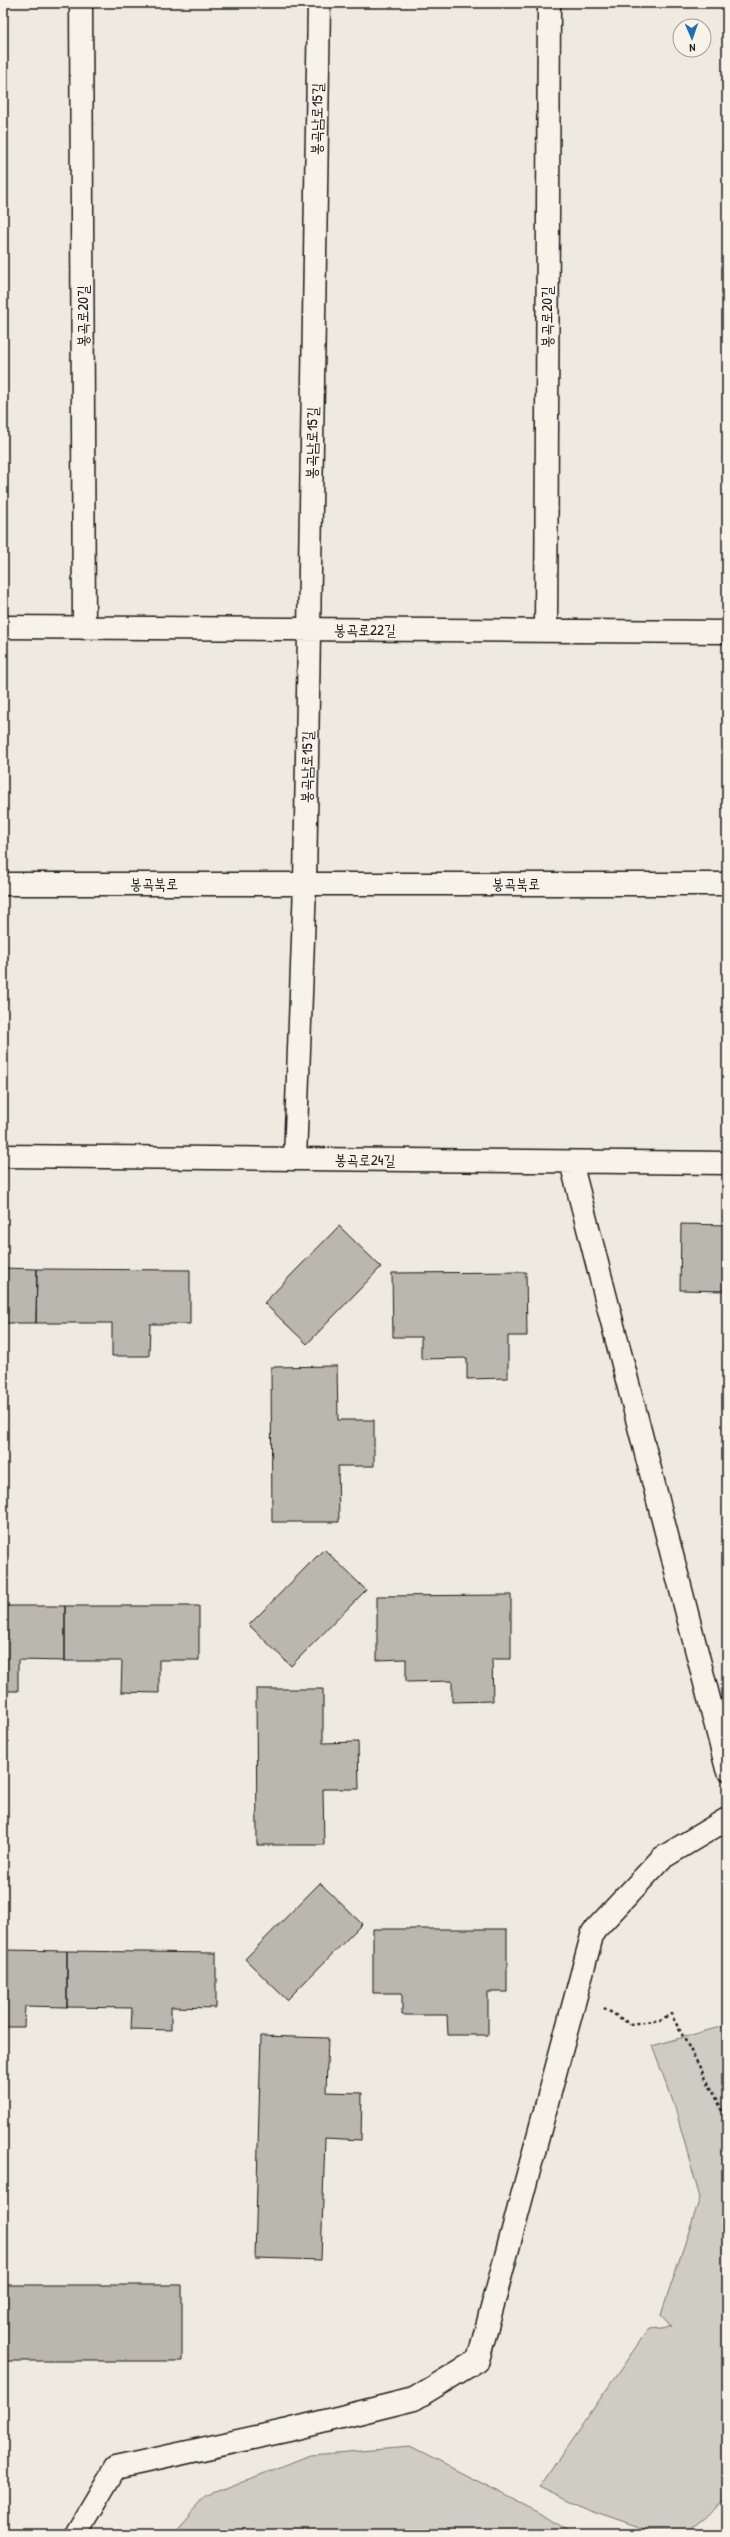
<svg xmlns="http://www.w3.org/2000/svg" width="730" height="2537" viewBox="0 0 730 2537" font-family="'Patrick Hand','Poor Story',sans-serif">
	<rect width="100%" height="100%" fill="#eeeae0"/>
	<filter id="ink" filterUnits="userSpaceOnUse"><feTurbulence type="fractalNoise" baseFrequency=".025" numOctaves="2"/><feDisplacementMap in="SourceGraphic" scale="8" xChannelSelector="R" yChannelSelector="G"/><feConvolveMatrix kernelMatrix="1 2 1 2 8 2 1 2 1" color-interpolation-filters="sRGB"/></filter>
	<g filter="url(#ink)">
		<path fill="#cfccc3" stroke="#767470" d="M727,2025V2476L723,2503L688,2532L651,2531L590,2510L540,2486L649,2328L671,2326L661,2315L700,2198L674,2104L652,2046Z
			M410,2447L537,2511L572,2534H172L205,2497L310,2455Z"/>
		<path fill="#bab7af" stroke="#1c1c1c" d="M681,1224L727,1225V1291L680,1290Z
			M339,1226L381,1267L307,1344L264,1303Z
			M3,1268L37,1269L36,1323H3Z
			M37,1269L190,1270V1324H150L149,1356H112V1323H36Z
			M526,1272L527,1336H508V1378L467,1379V1358L421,1359V1337H393L392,1273Z
			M337,1366L338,1420H374V1466H338L339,1522H272L271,1367Z
			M324,1549L366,1590L291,1666L249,1625Z
			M511,1595V1659H492L493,1701L452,1702V1681L406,1682V1659L377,1660V1596Z
			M3,1606H65V1661L18,1660V1691H3Z
			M65,1606H199V1660H159V1693L121,1692L122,1661H65Z
			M256,1689H323V1743L358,1742L359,1789H323L324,1845H257Z
			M320,1883L362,1924L287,2000L245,1959Z
			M373,1929H507V1992H488V2035H448L447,2015H402V1993H373Z
			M3,1950L67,1951V2007L25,2006L24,2027H3Z
			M67,1951L216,1953V2008L171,2007V2030L131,2029L132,2008L67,2007Z
			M261,2036L328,2038L326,2092L362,2093L361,2140L325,2138L321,2260L255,2258Z
			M3,2285H182V2361H3Z"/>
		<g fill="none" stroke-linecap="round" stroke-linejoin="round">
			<g stroke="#1c1c1c" stroke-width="25">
				<path id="minor" d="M81,3L84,628
					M3,627L727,632
					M546,631L549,3
					M3,884H727
					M3,1156L727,1163
					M295,1159L305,884L319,3
					M571,1162L727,1769
					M76,2534L115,2468L289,2430L414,2399L478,2360L593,1932L662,1858L727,1819"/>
			</g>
			<path stroke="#1c1c1c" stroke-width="2.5" stroke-dasharray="3 3" stroke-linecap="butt" d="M604,2008L630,2024L660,2020L671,2014L718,2101L727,2124"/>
			<use href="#minor" stroke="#f7f3e8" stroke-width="22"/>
		</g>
	</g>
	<g text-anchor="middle" stroke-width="3" stroke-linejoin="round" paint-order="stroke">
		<g font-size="15" fill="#1c1c1c" stroke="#f7f3e8">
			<text transform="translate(317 119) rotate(-89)" y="5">봉곡남로15길</text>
			<text transform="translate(83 316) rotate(-90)" y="5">봉곡로20길</text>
			<text transform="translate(547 317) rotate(-90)" y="5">봉곡로20길</text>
			<text transform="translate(312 443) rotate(-89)" y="5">봉곡남로15길</text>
			<text x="365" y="635">봉곡로22길</text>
			<text transform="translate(307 767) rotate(-89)" y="5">봉곡남로15길</text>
			<text x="154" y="889">봉곡북로</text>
			<text x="516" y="889">봉곡북로</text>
			<text transform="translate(365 1160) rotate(1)" y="5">봉곡로24길</text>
		</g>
	</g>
	<rect width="730" height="2537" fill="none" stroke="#f7f3e8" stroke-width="16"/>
	<rect x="8" y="8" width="714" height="2521" fill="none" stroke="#1c1c1c" stroke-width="1.5" filter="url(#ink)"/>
	<g transform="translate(692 38) rotate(178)"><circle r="19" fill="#f7f3e8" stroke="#9f9d96"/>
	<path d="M0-3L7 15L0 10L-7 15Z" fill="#1f6fb2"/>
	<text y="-6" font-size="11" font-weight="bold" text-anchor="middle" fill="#1c1c1c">N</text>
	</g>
</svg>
